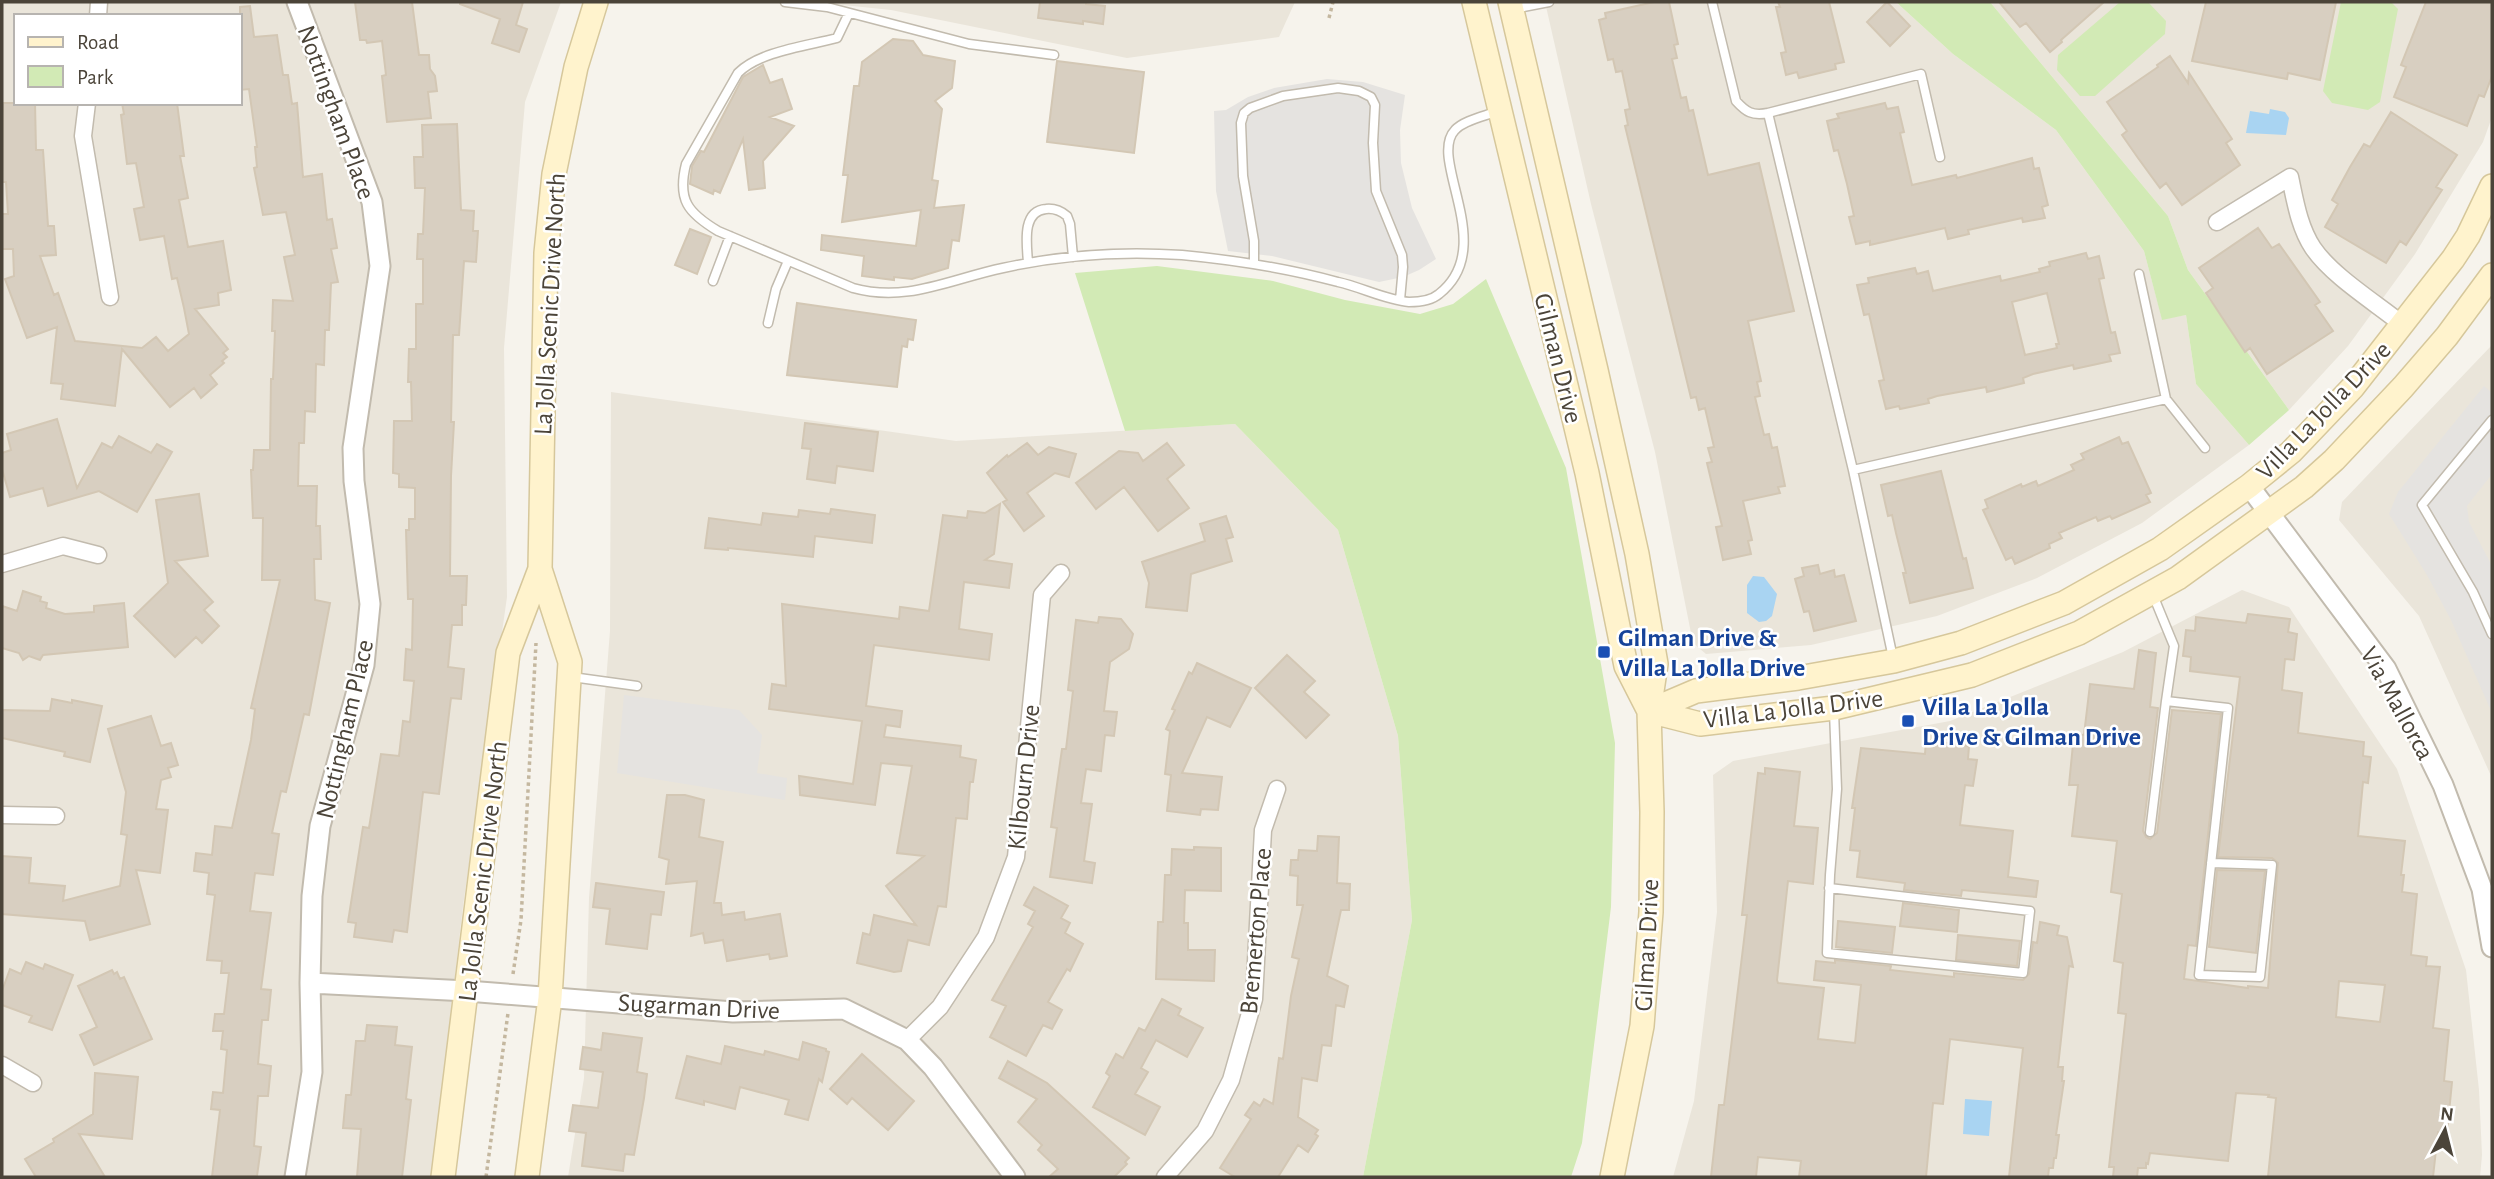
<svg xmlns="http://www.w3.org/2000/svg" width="2494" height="1179" viewBox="0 0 2494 1179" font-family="'Alegreya Sans',sans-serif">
	<rect width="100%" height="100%" fill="#f6f3ec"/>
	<path fill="#eae5da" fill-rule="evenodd" d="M2,2H561L525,102L504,348L507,597L463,906L432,1177H2ZM16,16H240V103H16Z
		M815,2H1295L1279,37L1127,58L891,10Z
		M1545,2H1896L1953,54L2056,130L2144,251L2162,319L2186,315L2196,384L2249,445L2142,523L2037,578L1937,616L1811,645L1706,654L1693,643L1655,452L1591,204Z
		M1990,2H2492V117L2483,142L2415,254L2348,346L2289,410L2188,270L2168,216Z
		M2492,345V778L2419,616L2339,520L2342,502Z
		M611,392L956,441L1235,424L1338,530L1398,736L1412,920L1363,1177H568L584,1078L589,898L610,631Z
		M2242,590L2289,607L2397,769L2466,970L2479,1090L2482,1155L2480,1177H1673L1694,1101L1717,912L1713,775L1733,761L1950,721L2123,652Z"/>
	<path fill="#d2eab5" d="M1896,2H1990L2168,216L2188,270L2289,410L2249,445L2196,384L2186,315L2162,320L2144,251L2056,130L1953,54Z
		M2120,2H2148L2166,21L2165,34L2095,96H2080L2057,70L2058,55Z
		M2341,2H2391L2398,9L2380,102L2368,110L2332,103L2323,91Z
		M1157,266L1273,281L1345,300L1420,314L1453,304L1486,279L1566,468L1615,743L1611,907L1582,1143L1571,1177H1363L1412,920L1398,736L1338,530L1235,424L1125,431L1075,273Z"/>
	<path fill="#e5e3e0" d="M1327,79L1363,82L1405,95L1400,130L1401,163L1412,208L1436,259L1419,270L1403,277L1379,282L1272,256L1228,251L1216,191L1214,111L1226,110L1248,97L1274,88Z
		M2484,386L2492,393V474L2467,506L2469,522L2492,566V713L2451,620L2427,575L2389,514L2398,492Z
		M624,695L739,710L762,735L757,773L787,778L785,800L617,773Z"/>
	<path fill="#a9d4f2" d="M2270,109L2285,112L2289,118L2286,135L2246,133L2250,111L2269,114Z
		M1753,576L1764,577L1777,594L1772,616L1766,621L1759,622L1747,613V585Z
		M1965,1099L1992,1101L1989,1136L1963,1134Z"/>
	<path fill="#d8cfc1" stroke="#d3c7b4" stroke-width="2" fill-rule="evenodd" d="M355,2H412L419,55H429L430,69L435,76L437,91L428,92L431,118L387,122L382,76L386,75L382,41L367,43L366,40H360Z
		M460,2H523L516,25L527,29L519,52L492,43L500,19L460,4Z
		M1040,2H1086V4L1105,6L1103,24L1083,21V24L1038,18Z
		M1654,2H1669L1678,44L1674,45L1677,58L1672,59L1681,98L1686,97L1689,111L1693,110L1708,175L1759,163L1794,311L1748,321L1761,381L1757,382L1760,396L1755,397L1764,435L1769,434L1772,448L1777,447L1785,486L1778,487L1780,493L1743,501L1752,540L1748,541L1751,554L1723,560L1716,527L1722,526L1707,463L1712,462L1708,448L1714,447L1705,408L1699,410L1696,397L1691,398L1625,126L1628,125L1625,110L1630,109L1622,71L1616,72L1613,59L1608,60L1599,20L1606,18L1605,13Z
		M1778,2H1829L1844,62L1835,64L1836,69L1799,78L1797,72L1786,75L1781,53L1786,52L1776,7H1780Z
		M1887,2L1910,26L1890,46L1867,22Z
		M1999,2H2104L2061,40L2062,42L2050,52L2026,23L2020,27Z
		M2206,2H2336L2320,80L2288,73L2287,79L2192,61Z
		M2426,2H2492V76L2484,97L2479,95L2467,126L2394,97L2406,67L2401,65Z
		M250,6L254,37L277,35L283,75H288L292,104L297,103L303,177L322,174L327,220L332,219L337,248L331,249L338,282L331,283L329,330H325L324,365L316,364L315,412L305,411L304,443H299L298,486H317L316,526H320L321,559H314L315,600L330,603L309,715L304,714L286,792L281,791L272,833L279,834L273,875L255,873L250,911L271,913L261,989L271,990L268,1020H262L258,1064L271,1066L268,1096H258L254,1146L261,1147L257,1176L212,1177L220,1110L211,1109L213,1092L223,1093L227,1050L221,1049L223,1031H213L215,1014H224L229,973H221L222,961L207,960L215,895L207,894L209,873L194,871L196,853L212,855L215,826L232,828L251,740L255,709L251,708L280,580H262L263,518H253L251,470H253L254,450H270L271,379H273L275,331H272L273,300L293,301L284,257L295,255L286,212L263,215L254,168L257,167L255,147H257L249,89L240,90V7Z
		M893,39L913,41L923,55L955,61L952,88L935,101L942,109L932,180L938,181L934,208L964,205L959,241L952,240L948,268L912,279L894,277V280L862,276L864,256L821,250L822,235L916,246L921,210L842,222L848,175H843L854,86H859L862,62Z
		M2170,56L2188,83L2189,73L2211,107L2232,139L2226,143L2240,165L2182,205L2166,183L2160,188L2138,158L2122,135L2127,131L2107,102L2158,67L2157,65Z
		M1057,61L1144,72L1134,153L1047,142Z
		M763,65L770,83L782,79L792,109L770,117L794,126L763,161L765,188L749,190L743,139L720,193L714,190L713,194L690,184L692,166L701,151L704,152L743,77Z
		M3,103H35L36,150H43L48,226H54L56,255L40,256L54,295L58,293L75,341L142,348L156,337L168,351L189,334L184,308L177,278L172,279L164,236L140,240L134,209L144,207L136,163L127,164L121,115L124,114L122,103H177L184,156H180L188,198L179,200L188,247L223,241L231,290L218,293L219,305L195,309L228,349L223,353L227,357L222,361L224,363L210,375L217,384L201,398L194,388L170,407L122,349L115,406L61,399L63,384L51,383L57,327L27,338L5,279L14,276L13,249H2V214H8L6,182H2Z
		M1885,103L1887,109L1898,107L1904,132L1900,133L1912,185L1956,175L1957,178L2032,158L2034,169L2039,168L2048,205L2042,207L2045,218L2023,222L2022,218L1968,230L1969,234L1948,239L1945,228L1870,245V241L1856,244L1849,217L1854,216L1847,184L1838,150L1834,151L1827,121L1839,118L1837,114Z
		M2391,112L2457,155L2436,187L2442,190L2427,213L2406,245L2400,241L2386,263L2325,227L2338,204L2332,200L2350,167L2364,144L2370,147Z
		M457,124L461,210L474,211L473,231H478L476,262L464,261L459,335H453L451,422H454L451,476L450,576H467L466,605H462V625H452L448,667L464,669L461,699L451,698L439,794L423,792L407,932L394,930L392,942L354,937L356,923L348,922L363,827L369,828L381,754L399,756L403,721L410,722L414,681L404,680L406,649L412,650L413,599H408L406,530H409V519H415V488L399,487V474L393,473L394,421H412L411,382H408L409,349H416V304H423V259H417L418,234H423L425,188H415L414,157H423L422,125Z
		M2258,228L2272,248L2279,244L2320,302L2315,305L2333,331L2267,374L2250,348L2245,352L2206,293L2213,288L2199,268Z
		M690,229L711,237L697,274L675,265Z
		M2086,253L2088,259L2099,256L2104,278L2099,279L2104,302L2111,333L2115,332L2120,353L2109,355L2111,361L2074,369L2073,365L2033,374L2023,378L2024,383L1987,392L1986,387L1937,396L1928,399L1929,403L1900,409L1899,406L1886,409L1879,381L1884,380L1869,314L1864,315L1857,285L1869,283L1868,278L1915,268L1917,274L1928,271L1933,291L2000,276L2001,281L2040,272L2039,269L2050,266L2049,262ZM2047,293L2059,344H2056L2057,348L2025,355L2012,302Z
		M797,303L916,320L913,340L908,339L907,347L902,346L897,387L787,375Z
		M57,419L77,488L102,443L112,448L119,436L151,453L157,444L172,452L137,512L99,491L48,506L43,488L10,497L2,469V453L11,450L7,434Z
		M805,423L878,432L873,471L837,466L835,483L807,479L811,449L802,448Z
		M2119,437L2122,444L2128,442L2151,493L2146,495L2150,502L2112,519L2110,516L2098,521L2096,517L2059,533L2062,538L2049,544L2050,548L2015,564L2012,557L2006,560L1983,510L1988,508L1985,500L2021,484L2022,487L2036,481L2038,486L2074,470L2071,465L2084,459L2081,454Z
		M1027,443L1038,455L1049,447L1076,454L1069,477L1055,473L1027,493L1044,516L1024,531L1003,502L1007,500L987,473L1007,455L1008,457Z
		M1167,443L1184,465L1167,479L1189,508L1158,531L1124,487L1096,509L1076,483L1119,451L1138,453L1143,461Z
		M1941,471L1963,559L1966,558L1973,588L1910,603L1903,573H1906L1896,533L1892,515L1888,516L1881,485Z
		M199,494L208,556L175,561L213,602L204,610L219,626L202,643L196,637L175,657L134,616L168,583L156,500Z
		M1000,504L994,554L985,560L1012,564L1009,588L964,582L959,629L992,634L989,660L874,645L866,706L902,711L900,727L886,725L884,737L961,746L960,757L976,760L973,782H970L967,819L956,818L946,907L938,906L929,945L908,940L901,971L894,972L857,963L863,933L870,935L874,915L916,925L886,886L924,856L897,853L912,766L881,763L875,805L800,795L799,776L853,784L862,721L769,709L772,684L786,686L782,604L899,619L900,607L929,611L943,515L967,518L968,511L985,513Z
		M831,509L875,515L872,543L815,536L813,557L728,548V550L705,548L709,518L761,525L763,513L798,517L799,510L830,514Z
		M1226,516L1233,537L1226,539L1232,561L1191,574L1187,611L1146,607L1149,583L1142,562L1205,541L1200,524Z
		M1818,565L1820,574L1834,570L1835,577L1844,575L1856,621L1814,631L1809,611L1804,612L1795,579L1804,576L1802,568Z
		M23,591L41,597L40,601L47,603L46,608L65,614L94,612V606L124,603L128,647L43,655L40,660L29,656L23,660L19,653L2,648V606L17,611Z
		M2248,614L2290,619L2288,632L2297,634L2294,660L2285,659L2282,690L2302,693L2298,733L2364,742L2363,756L2371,757L2368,783L2363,782L2358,836L2405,841L2401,875H2404L2402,892L2417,894L2411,955L2427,957L2426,966L2440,967L2433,1028L2449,1030L2444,1081L2452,1082L2447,1133L2438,1132L2433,1177H2268L2276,1098L2268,1097L2269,1095L2236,1093L2228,1161L2150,1153L2148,1164L2146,1163V1168H2138L2137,1177H2113L2114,1167H2109L2126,1014L2118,1013L2123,963L2114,961L2122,894L2111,892L2117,841L2072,836L2078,785H2069L2074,734L2084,735L2090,684L2134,689L2139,650L2156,653L2150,707L2158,708L2143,831L2146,837L2150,839L2157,833L2172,710L2221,714L2196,946L2188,945L2184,979L2248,988V986L2268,988L2278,863L2272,858L2218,857L2240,677L2190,671L2191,657L2183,656L2186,630L2195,631L2196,617L2246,623ZM2339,981L2385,985L2380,1022L2336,1017Z
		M1099,617L1121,619L1133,634L1129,649L1110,662L1104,711L1117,712L1114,736L1105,735L1101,771L1086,769L1081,803L1092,804L1084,861L1095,863L1092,883L1050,877L1057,828L1051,827L1062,749H1066L1073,691L1068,690L1076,620L1098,623Z
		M1287,655L1315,681L1304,692L1329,715L1306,738L1255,688Z
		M1197,663L1251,688L1230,727L1207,717L1182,773L1222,777L1218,810L1201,809L1200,815L1167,811L1171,775L1165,774L1170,731L1166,729L1175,710L1172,709L1189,672L1192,674Z
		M52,699L72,703V700L102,706L90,762L64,756L65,752L2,738V710L50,711Z
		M151,716L161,746L171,743L178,765L168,768L171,777L161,780L156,809L168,810L160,873L136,870L150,924L90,940L85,921L2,914V856L31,858L29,883L65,886L63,901L120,886L127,835L121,834L126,792L108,729Z
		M1926,740L1969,746L1968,759L1977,760L1973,786L1965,785L1960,825L2013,831L2008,877L2038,881L2036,897L1962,890L1961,896L1904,890L1905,883L1857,877L1860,851L1850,850L1855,808H1852L1861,748L1925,754Z
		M1765,768L1800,772L1794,826L1818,828L1813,884L1788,881L1777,980L1778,983L1824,988L1818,1039L1855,1043L1861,985L1814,980L1816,961L1835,963V960L1891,966L1890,970L1954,977V973L2023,980L2029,974L2033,942L2037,943L2040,922L2059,926L2057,935L2067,937L2073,967L2069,966L2058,1067H2063L2062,1081H2064L2056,1135H2059L2056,1158H2054L2053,1168H2049L2048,1177H2009L2023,1048L1950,1039L1943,1104L1933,1103L1926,1177H1799L1801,1161L1758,1157L1756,1177H1711L1719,1105H1724L1747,915H1742L1758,773L1765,774Z
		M667,795H685L704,800L699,837L723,842L714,903H721L722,915L744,912L745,920L780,914L787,956L770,959L769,954L727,961L723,940L705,943L703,933L691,936L697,881L666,884L669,860L659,857Z
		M1318,836L1339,837L1337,883L1350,884L1349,910H1341L1327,976L1348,986L1344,1007L1336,1005L1331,1046L1322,1045L1317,1081L1302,1078L1298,1117L1318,1130L1315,1134L1318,1136L1308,1152L1298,1145L1278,1177H1235L1220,1168L1251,1119L1245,1115L1254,1102L1260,1106L1264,1099L1273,1104L1279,1058L1283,1059L1291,996L1299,959L1292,957L1303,905H1297L1298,876L1290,875L1291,860H1298L1299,850L1317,851Z
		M1194,847L1221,848V891L1185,890L1184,923H1188V950H1215L1214,981L1156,979L1158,922H1163L1165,875H1171L1172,849L1194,850Z
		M2217,870L2265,871L2256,953L2209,947Z
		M596,883L664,892L661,915L651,914L647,949L606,944L610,909L593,907Z
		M1034,887L1068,906L1061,918L1070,923L1065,933L1083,944L1070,971L1067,969L1048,1002L1062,1010L1052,1029L1043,1025L1026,1056L990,1037L1006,1006L992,1000L1033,927L1028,924L1035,911L1024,905Z
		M1903,903L1959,910L1957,932L1900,926Z
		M1838,921L1895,927L1892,953L1836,947Z
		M1958,935L2020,941L2017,966L1956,960Z
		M26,962L43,969L45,964L73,975L52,1030L29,1022L32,1016L2,1005V991L10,969L21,974Z
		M112,970L114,974L117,972L120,979L124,977L152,1039L94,1065L80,1035L97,1027L78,986Z
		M1162,999L1181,1009L1178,1015L1203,1028L1187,1057L1156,1040L1141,1068L1148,1072L1135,1094L1160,1107L1145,1135L1093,1107L1110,1076L1106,1073L1116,1054L1123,1058L1139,1028L1145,1031Z
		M367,1025L397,1027L395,1045L412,1047L406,1099L411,1100L402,1177H357L361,1129L343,1128L346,1095H351L356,1041H365Z
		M603,1033L642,1038L637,1072L647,1074L644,1098L634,1155L625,1154L623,1171L582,1166L586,1133L569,1131L573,1105L598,1108L603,1072L580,1069L583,1047L601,1050Z
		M803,1042L826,1049V1051L829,1052L822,1082L819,1079L808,1120L785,1114L789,1100L740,1087L735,1109L704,1101V1105L676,1098L687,1056L721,1064L725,1046L764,1055L765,1051L799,1060Z
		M862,1054L914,1101L888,1130L852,1098L847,1104L830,1089Z
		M1008,1061L1047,1083L1129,1158L1125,1162L1127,1164L1114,1177H1049L1058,1169L1038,1150L1042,1145L1018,1122L1037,1099L999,1078Z
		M95,1073L138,1077L132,1139L79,1134L105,1177H36L25,1159L54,1142L53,1139L93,1114Z"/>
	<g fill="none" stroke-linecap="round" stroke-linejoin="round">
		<g stroke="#c2bbae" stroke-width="11">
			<path id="service" d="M785,2L827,7L969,44L1054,55
				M1712,2L1736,101C1746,112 1752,116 1768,113L1853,470L1893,658
				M1514,9L1549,2
				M849,13L837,38C807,46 760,51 738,73L686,164C677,200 688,213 718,231L853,288C907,303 950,279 1003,268C1061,255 1123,251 1182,255C1235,260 1286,268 1338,282C1361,287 1386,300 1409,302C1419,302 1432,300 1439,294C1499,247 1427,159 1455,130C1464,120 1486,116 1498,111
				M1768,113L1921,74L1940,157
				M1028,263C1027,245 1021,211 1046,209C1055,208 1061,211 1067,216L1070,224L1073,257
				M1254,263V241L1243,176L1241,123L1244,113L1250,108L1283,96L1338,88L1359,91L1371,97L1375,105L1373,143L1376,191L1402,255L1403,267L1400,300
				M2139,274L2166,399
				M713,281L730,236
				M768,323L776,289L788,261
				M2492,420L2422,505L2473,592L2492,634
				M1853,470L2166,399L2205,448
				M2153,595L2174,646L2166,701L2228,708L2199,975L2260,977L2272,865L2211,863
				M572,677L637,686
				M2150,832L2166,701
				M1829,888L2030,911L2023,973L1827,953L1830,875L1837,789L1834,711"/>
		</g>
		<g stroke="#c2bbae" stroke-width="19">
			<path id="minor" d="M98,16L99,2
				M87,103L83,136L110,297
				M2217,222L2290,177C2295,200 2299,227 2313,248C2332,276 2376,303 2403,325
				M2,564L63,546L98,555
				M2,815L56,816
				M907,1040L940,1007L986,937L1016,857L1042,595L1061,573
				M2,1065L33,1083
				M1165,1177L1205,1131L1231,1080L1254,999L1263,830L1277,789"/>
		</g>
		<g stroke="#c2bbae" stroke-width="23">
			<path id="tertiary" d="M2249,486L2386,669L2443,785L2482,889L2492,947
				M310,983L467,991L733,1012L844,1009L907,1040L933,1067L1015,1177
				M295,1177L312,1072L310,983L312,896L320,826L364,665L370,604L354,481L353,448L380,266L372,202L297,2"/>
		</g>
		<g stroke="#d6c79b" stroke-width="26">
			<path id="secondary" d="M1474,2L1587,473L1626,666L1649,711
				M1510,2L1596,370L1637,554L1656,664L1649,711L1652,812L1651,912L1642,1026L1612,1177
				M1649,711L1696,691L1798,678L1894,661L1961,643L2064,603L2160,549L2249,486L2291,452L2353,387L2453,259L2468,236L2492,186
				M1649,711L1700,724L1834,708L1972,675L2079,633L2178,578L2304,487L2334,460L2403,387L2447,336L2492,275
				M443,1177L508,653L540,569
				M527,1177L550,998L570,662L540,569L546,253L554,174L576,67L596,2"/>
		</g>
		<path stroke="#c4b79f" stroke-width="3.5" stroke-dasharray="3.5 3.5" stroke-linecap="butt" d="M1329,18L1333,2
			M513,974L521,920L536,643
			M486,1177L508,1013"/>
		<use href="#service" stroke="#fff" stroke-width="8"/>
		<use href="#minor" stroke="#fff" stroke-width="16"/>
		<use href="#tertiary" stroke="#fff" stroke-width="19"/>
		<use href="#secondary" stroke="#fff3cd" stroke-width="23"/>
	</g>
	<g fill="#1a4fb4" stroke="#fff" stroke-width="2.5">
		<rect x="1597" y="645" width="14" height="14" rx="3.5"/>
		<rect x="1901" y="714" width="14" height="14" rx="3.5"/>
	</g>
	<g text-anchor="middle" stroke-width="5" stroke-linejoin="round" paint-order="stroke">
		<g font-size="26" fill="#4b4439" stroke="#fff">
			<text transform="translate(337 112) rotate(70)" y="9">Nottingham Place</text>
			<text transform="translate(549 304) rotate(-87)" y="9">La Jolla Scenic Drive North</text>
			<text transform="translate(1559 358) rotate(76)" y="9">Gilman Drive</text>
			<text transform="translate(2323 410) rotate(-46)" y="9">Villa La Jolla Drive</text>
			<text transform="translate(2398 703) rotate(61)" y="9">Via Mallorca</text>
			<text transform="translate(1793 708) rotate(-7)" y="9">Villa La Jolla Drive</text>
			<text transform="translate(344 729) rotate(-77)" y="9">Nottingham Place</text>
			<text transform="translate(1023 777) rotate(-84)" y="9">Kilbourn Drive</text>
			<text transform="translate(482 871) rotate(-83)" y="9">La Jolla Scenic Drive North</text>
			<text transform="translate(1255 931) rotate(-85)" y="9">Bremerton Place</text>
			<text transform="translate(1646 945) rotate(-87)" y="9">Gilman Drive</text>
			<text transform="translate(699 1006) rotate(3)" y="9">Sugarman Drive</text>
		</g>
		<g font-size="26" font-weight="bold" fill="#164399" stroke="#fff" text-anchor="start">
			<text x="1618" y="646">Gilman Drive &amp;<tspan x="1618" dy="30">Villa La Jolla Drive</tspan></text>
			<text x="1922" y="715">Villa La Jolla<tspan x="1922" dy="30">Drive &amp; Gilman Drive</tspan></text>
		</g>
	</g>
	<rect width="2494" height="1179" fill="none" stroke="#4b4439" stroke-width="7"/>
	<rect x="14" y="14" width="228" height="91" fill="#ffffff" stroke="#b7b4b0" stroke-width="2"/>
	<rect x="28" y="37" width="35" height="10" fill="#fff3cd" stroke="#b7b4b0" stroke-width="2"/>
	<text x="77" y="49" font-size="21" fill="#4b4439">Road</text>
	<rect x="28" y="66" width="35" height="21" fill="#d2eab5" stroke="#b7b4b0" stroke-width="2"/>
	<text x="77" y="84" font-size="21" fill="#4b4439">Park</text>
	<g transform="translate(2445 1130) rotate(7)" stroke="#ffffff" stroke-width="5" paint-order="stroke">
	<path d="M0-5L12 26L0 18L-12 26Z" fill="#4b4439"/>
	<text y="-10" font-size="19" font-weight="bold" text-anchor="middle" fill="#4b4439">N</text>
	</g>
</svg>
